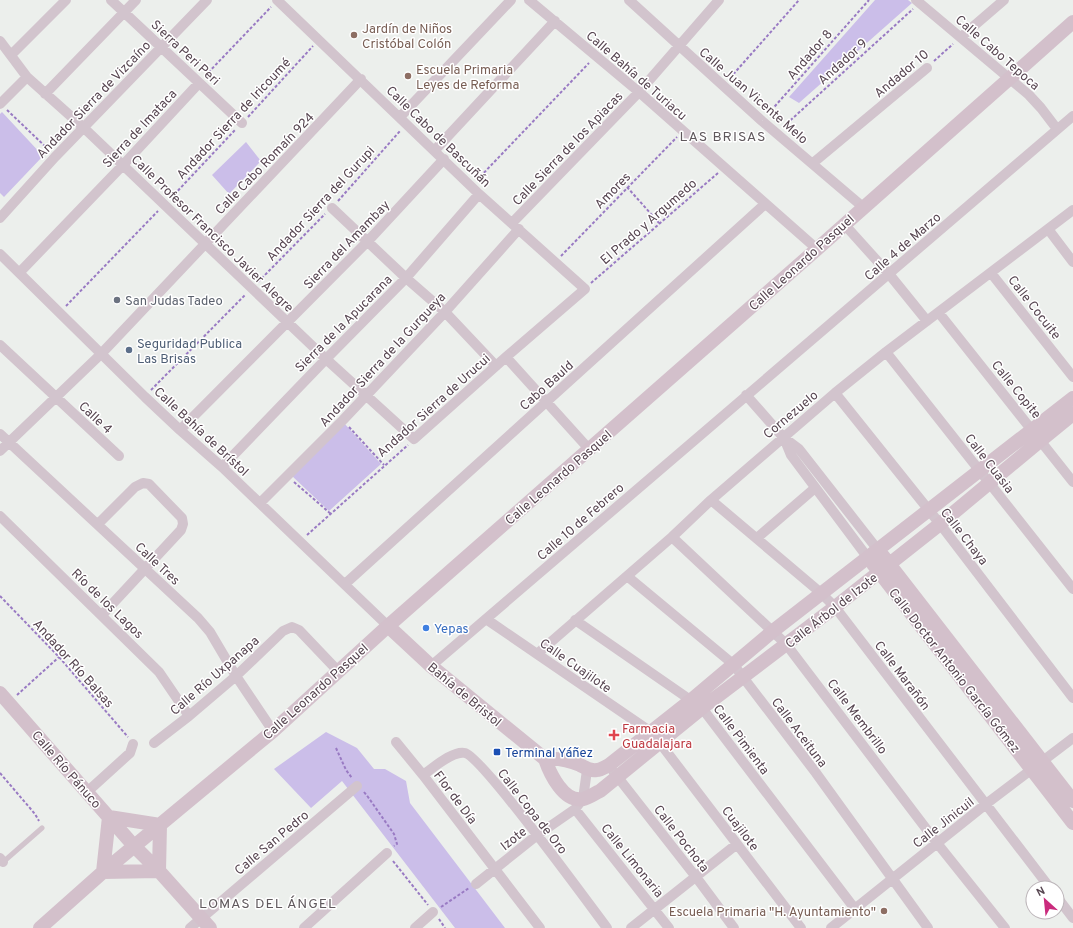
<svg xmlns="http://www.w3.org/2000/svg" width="1073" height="928" viewBox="0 0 1073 928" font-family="Overpass,sans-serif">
	<rect width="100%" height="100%" fill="#ecefec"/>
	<path fill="#cbbee9" d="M875,0H908L912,3L799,103L789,97Z
		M2,112L43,156L4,197L0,193V114Z
		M246,142L261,161L229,194L212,175Z
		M344,423L381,464L329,511L291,475Z
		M326,732L357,748L374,769H385L406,781L410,803L505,928H455L342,781L311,808L274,769Z"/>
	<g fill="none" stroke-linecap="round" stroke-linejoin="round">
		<path stroke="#997ac3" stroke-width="2" stroke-dasharray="3 2" stroke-linecap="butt" d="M934,61L953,44
			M205,76L271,7
			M730,78L799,0
			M7,110L49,150
			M768,114L869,0
			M248,117L313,46
			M783,127L913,9
			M477,180L589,63
			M627,187L659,223
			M171,198L235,130
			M338,201L400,131
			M561,256L677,137
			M258,282L325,214
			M591,283L718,173
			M66,306L158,211
			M151,390L245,295
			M349,427L384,465
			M294,482L331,514
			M307,535L408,445
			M0,596L59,657L128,737
			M17,695L59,657
			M336,748L346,770L352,778
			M0,773L35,814L39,821
			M364,792L368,797L394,834L397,844L394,846
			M393,861L428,905
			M441,907L469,888
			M439,919L445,928"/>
		<path stroke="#d2c4cd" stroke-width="5" d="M2,863L42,828"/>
		<path stroke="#d2c4cd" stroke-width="10" d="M111,0L242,123
			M529,0L639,92L817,249
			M629,0L762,121L863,207
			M916,0L1029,95L1041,108L1057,129
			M961,37L1004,0
			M0,41L27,77L84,128L326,359L414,439L506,357L585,289L479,194L277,0
			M11,55L66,0
			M45,94L136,0
			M0,104L27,77
			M400,117L511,0
			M435,150L555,21
			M813,163L927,68
			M332,208L406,278L445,312L496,366
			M0,218L55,157L207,0
			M512,223L639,92L719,0
			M844,224L889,274L927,321
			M1048,229L1073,262
			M0,254L145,397L180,430L222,467L388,626
			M20,272L123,165L199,83
			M991,273L1073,377
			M939,313L1073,482
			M0,345L119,456
			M886,352L1073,589
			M506,357L589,449
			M835,393L940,524L1073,698
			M746,395L783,437L799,449L878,550
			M180,430L368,241L444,159
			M0,434L198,618L210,632L236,676L273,731
			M784,438L791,455L868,558
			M0,451L101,354L361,79
			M222,467L326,359L406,278L479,194
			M711,500L821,593L835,607L1050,888
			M260,503L343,420L445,312L519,229
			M0,516L159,672L189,716
			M98,524L135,487L143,483L149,484L182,518L183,524L181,530L102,615
			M672,537L786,644L937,843L1005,928
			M757,538L815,488
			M627,576L733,664L816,773L928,928
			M345,584L765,204
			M486,619L651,732
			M575,620L702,708L855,909
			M537,654L672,537L711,500L835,393L886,352L1073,210
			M431,666L1073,116
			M396,742L423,775L540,928
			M154,743L189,716L236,676L283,631L292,627L299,630L338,671
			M660,743L801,928
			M613,771L696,877L734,928
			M423,775C433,768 453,750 465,753C482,757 589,904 607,928
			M87,792L130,753L133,744
			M575,809L669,928
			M0,858L3,862
			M476,884L536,836L575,809L583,799L587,770
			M1057,897L1073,918
			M190,928L357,786
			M304,928L387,853
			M415,928L433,912
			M631,928L737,844
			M831,928L986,804L1073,738"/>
		<path stroke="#d3c0cb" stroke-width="14" d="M883,556L1073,801
			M873,564L1073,823
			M388,626L431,666L545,759C550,774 564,803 583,799C589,798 595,793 600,791L702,708L835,607L940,524L1041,440L1073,414
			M0,693L134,846L159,871L210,928
			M545,759C556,758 569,760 580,765C586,768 589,771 597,770C601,770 605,767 609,765L690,701L773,631L1073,398
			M109,817L160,825L159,871L103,872Z
			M40,928L103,872L273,731L388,626L817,249L1073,22"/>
	</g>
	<g fill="#8d6e63" stroke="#fff" stroke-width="1.5">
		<circle cx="354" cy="35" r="4"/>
		<circle cx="408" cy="76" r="4"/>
		<circle cx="884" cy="911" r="4"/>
	</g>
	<circle fill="#6b7280" stroke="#fff" stroke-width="1.5" cx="117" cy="300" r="4"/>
	<circle fill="#5c6f8a" stroke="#fff" stroke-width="1.5" cx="129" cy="350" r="4"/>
	<circle fill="#3f7fe0" stroke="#fff" stroke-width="1.5" cx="426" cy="628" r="4"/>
	<path fill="#e0444e" stroke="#fff" stroke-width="1.5" d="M612 729h4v4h4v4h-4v4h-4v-4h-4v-4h4z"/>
	<rect fill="#1a4fb4" stroke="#fff" stroke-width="1.5" x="493" y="748" width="8" height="8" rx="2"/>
	<g text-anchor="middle" stroke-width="3" stroke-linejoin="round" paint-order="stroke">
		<g font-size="13" fill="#785e54" stroke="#fff" text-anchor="start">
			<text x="362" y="33">Jardín de Niños<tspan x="362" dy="15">Cristóbal Colón</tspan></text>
			<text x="416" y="74">Escuela Primaria<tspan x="416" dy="15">Leyes de Reforma</tspan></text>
			<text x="876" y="916" text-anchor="end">Escuela Primaria "H. Ayuntamiento"</text>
		</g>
		<g font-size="13" fill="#574651" stroke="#fff">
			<text transform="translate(186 52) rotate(43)" y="5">Sierra Peri Peri</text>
			<text transform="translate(998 52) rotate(41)" y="5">Calle Cabo Tepoca</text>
			<text transform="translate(809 54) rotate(-49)" y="5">Andador 8</text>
			<text transform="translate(842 61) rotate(-42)" y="5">Andador 9</text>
			<text transform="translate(901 73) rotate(-40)" y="5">Andador 10</text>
			<text transform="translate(637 75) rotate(41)" y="5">Calle Bahía de Turiacu</text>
			<text transform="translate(754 95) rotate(41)" y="5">Calle Juan Vicente Melo</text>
			<text transform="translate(93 99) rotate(-46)" y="5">Andador Sierra de Vizcaíno</text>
			<text transform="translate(233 118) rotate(-47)" y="5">Andador Sierra de Iricoumé</text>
			<text transform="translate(139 128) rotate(-47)" y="5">Sierra de Imataca</text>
			<text transform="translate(439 136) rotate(44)" y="5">Calle Cabo de Bascuñán</text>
			<text transform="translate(567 148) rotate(-46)" y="5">Calle Sierra de los Apiacas</text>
			<text transform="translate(264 163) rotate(-46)" y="5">Calle Cabo Romaín 924</text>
			<text transform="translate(612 190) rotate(-46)" y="5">Amores</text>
			<text transform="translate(320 203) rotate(-47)" y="5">Andador Sierra del Gurupi</text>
			<text transform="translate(648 221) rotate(-41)" y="5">El Prado y Argumedo</text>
			<text transform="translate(213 233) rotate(44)" y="5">Calle Profesor Francisco Javier Alegre</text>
			<text transform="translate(346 244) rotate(-46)" y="5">Sierra del Amambay</text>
			<text transform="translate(902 246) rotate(-41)" y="5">Calle 4 de Marzo</text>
			<text transform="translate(801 262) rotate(-42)" y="5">Calle Leonardo Pasquel</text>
			<text transform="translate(1035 307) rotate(52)" y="5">Calle Cocuite</text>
			<text transform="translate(343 323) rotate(-45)" y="5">Sierra de la Apucarana</text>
			<text transform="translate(382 359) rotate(-47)" y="5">Andador Sierra de la Gurgueya</text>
			<text transform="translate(546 385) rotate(-42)" y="5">Cabo Bauld</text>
			<text transform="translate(1017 389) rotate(51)" y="5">Calle Copite</text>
			<text transform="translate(433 405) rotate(-42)" y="5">Andador Sierra de Urucui</text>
			<text transform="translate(790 414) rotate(-40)" y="5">Cornezuelo</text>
			<text transform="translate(96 417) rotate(43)" y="5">Calle 4</text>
			<text transform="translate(202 431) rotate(43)" y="5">Calle Bahía de Brístol</text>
			<text transform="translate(990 463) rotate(52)" y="5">Calle Cuasia</text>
			<text transform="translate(558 477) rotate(-41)" y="5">Calle Leonardo Pasquel</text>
			<text transform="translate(580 521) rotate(-41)" y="5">Calle 10 de Febrero</text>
			<text transform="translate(965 536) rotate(52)" y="5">Calle Chaya</text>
			<text transform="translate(158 563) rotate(43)" y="5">Calle Tres</text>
			<text transform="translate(108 603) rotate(44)" y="5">Río de los Lagos</text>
			<text transform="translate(831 610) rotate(-38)" y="5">Calle Árbol de Izote</text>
			<text transform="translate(74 663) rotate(48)" y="5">Andador Río Balsas</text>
			<text transform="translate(576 665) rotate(35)" y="5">Calle Cuajilote</text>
			<text transform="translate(955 670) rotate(52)" y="5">Calle Doctor Antonio García Gómez</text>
			<text transform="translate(214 675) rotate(-41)" y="5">Calle Río Uxpanapa</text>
			<text transform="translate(903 675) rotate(53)" y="5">Calle Marañón</text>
			<text transform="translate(315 691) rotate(-42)" y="5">Calle Leonardo Pasquel</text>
			<text transform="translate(465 694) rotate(40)" y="5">Bahía de Bristol</text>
			<text transform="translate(858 716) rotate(53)" y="5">Calle Membrillo</text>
			<text transform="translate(800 732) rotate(53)" y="5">Calle Aceituna</text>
			<text transform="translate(742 739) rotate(53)" y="5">Calle Pimienta</text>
			<text transform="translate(67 769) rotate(49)" y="5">Calle Río Pánuco</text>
			<text transform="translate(456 797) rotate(53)" y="5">Flor de Día</text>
			<text transform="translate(533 811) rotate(52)" y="5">Calle Copa de Oro</text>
			<text transform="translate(943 822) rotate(-38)" y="5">Calle Jinicuil</text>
			<text transform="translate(741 828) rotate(53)" y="5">Cuajilote</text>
			<text transform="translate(513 838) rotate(-38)" y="5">Izote</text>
			<text transform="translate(682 838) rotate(52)" y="5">Calle Pochota</text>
			<text transform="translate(271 842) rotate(-40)" y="5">Calle San Pedro</text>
			<text transform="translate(633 860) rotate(51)" y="5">Calle Limonaria</text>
		</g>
		<g font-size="13" fill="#5b616d" stroke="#fff" text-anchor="start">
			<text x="125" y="305">San Judas Tadeo</text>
		</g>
		<g font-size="13" fill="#4e5e75" stroke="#fff" text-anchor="start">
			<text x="137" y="348">Seguridad Publica<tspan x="137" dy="15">Las Brisas</tspan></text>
		</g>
		<g font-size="13" fill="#366cbe" stroke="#fff" text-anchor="start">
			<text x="434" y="633">Yepas</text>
		</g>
		<g font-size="13" fill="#be3a42" stroke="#fff" text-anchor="start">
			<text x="622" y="733">Farmacia<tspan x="622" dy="15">Guadalajara</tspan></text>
		</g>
		<g font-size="13" fill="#164399" stroke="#fff" text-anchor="start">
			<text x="505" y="757">Terminal Yáñez</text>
		</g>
		<g font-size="14" letter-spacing="1" fill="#60595d" stroke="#fff">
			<text x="723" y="141">LAS BRISAS</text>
			<text x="268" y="908">LOMAS DEL ÁNGEL</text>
		</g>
	</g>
	<g transform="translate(1045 900) rotate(333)"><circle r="19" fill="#ffffff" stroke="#bcb5b9"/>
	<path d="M0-3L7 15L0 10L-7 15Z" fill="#ca2b7d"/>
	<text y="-6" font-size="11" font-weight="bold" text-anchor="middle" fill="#574651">N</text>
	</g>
</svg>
